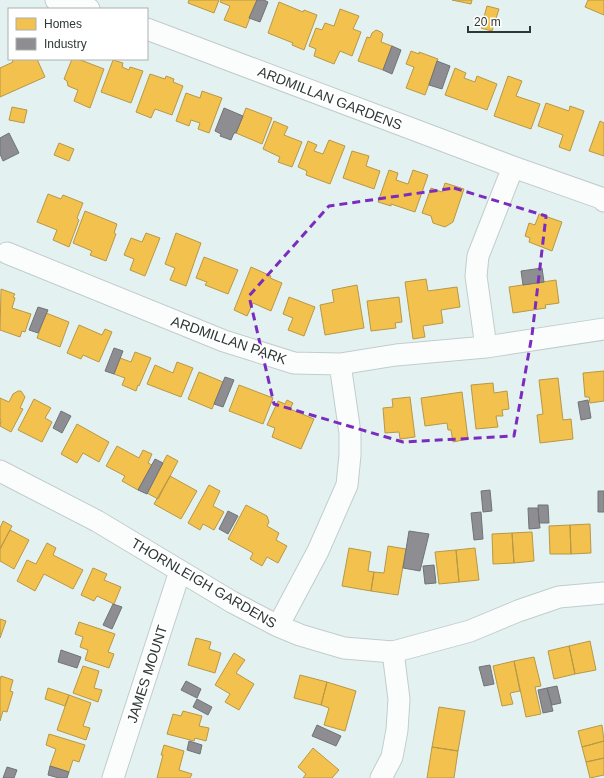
<svg xmlns="http://www.w3.org/2000/svg" width="604" height="778" viewBox="0 0 604 778" font-family="Arial,sans-serif">
	<rect width="100%" height="100%" fill="#e3f2f0"/>
	<path fill="#f2c14e" stroke="#b79847" d="M189,0H219L214,13L188,3Z
		M221,0H257L246,28L224,20L230,6L220,2Z
		M452,0H472L471,4Z
		M588,0H604V15L585,7Z
		M279,2L303,12L304,10L317,15L304,50L292,45L293,43L268,33Z
		M487,6L499,9L492,31L481,28Z
		M340,9L359,16L353,29L361,32L352,56L340,51L334,64L314,56L316,49L309,46L316,28L322,30L325,23L334,26Z
		M376,30L381,32L383,34L381,42L392,46L383,70L358,61L367,37L370,38L372,33Z
		M411,51L419,54V52L438,59L425,95L406,88L414,67L406,64Z
		M12,59H37L45,77L0,97V68L13,62Z
		M72,59H78L104,69L90,108L74,101L78,90L68,86L67,81L64,79Z
		M113,60L123,63L122,67L129,70L130,67L143,71L131,103L101,92Z
		M455,68L466,73L464,78L475,82L477,76L497,84L487,110L445,95Z
		M150,74L165,79L166,76L174,79L173,82L183,86L172,115L155,109L151,118L136,112Z
		M508,76L522,81L516,96L540,104L531,129L494,116Z
		M202,91L222,98L209,133L198,129L200,123L191,120L189,126L176,121L186,93L200,98Z
		M546,103L569,111L570,106L584,111L570,151L559,147L563,135L538,126Z
		M12,107L27,110L24,123L9,120Z
		M246,108L272,118L262,144L236,133Z
		M274,121L288,127L284,135L302,142L292,167L278,162L280,157L263,149Z
		M600,121L604,123V156L589,151Z
		M329,140L345,146L330,184L306,175L307,171L298,167L308,141L317,145L314,151L323,154Z
		M59,143L74,149L69,161L54,155Z
		M352,151L369,156L366,166L380,171L374,189L343,178Z
		M389,170L398,173L396,180L408,184L413,170L428,175L415,212L391,204V206L378,202Z
		M445,183L464,189L453,222L445,227L433,223L431,216L422,213L431,188L442,192Z
		M48,194L61,199L63,195L83,203L77,218L79,220L69,247L53,240L57,230L37,222Z
		M85,211L117,224L114,233L116,234L106,261L90,255L92,251L73,243Z
		M539,214L562,222L552,251L529,242L530,238L525,236L529,223L535,225Z
		M146,233L160,238L145,276L130,270L134,259L124,255L131,238L142,242Z
		M176,233L201,243L186,286L170,280L175,268L165,264Z
		M204,257L238,270L228,294L205,285L207,282L196,278Z
		M251,267L271,276L270,278L282,283L271,311L253,303L247,316L234,310Z
		M426,279L428,291L457,287L460,307L441,310L443,323L423,326L425,337L413,339L405,282Z
		M556,280L559,303L545,305L546,308L513,313L509,287Z
		M357,285L364,328L325,335L320,305L334,302L332,290Z
		M1,289L15,294L13,297L15,298L12,308L31,314L25,332L22,331L20,337L0,330Z
		M289,297L315,307L304,336L288,330L293,318L283,314Z
		M399,297L402,322L395,323L396,328L371,331L367,301Z
		M46,313L69,322L60,347L37,338Z
		M79,325L102,335L105,329L112,332L99,362L83,355L81,359L67,353Z
		M135,352L151,358L139,386L138,385L136,391L122,385L125,378L114,374L120,358L131,362Z
		M177,362L193,368L181,397L147,384L155,365L173,373Z
		M604,371V401L590,403L589,397H585L583,373Z
		M199,372L223,382L212,409L188,399Z
		M558,378L563,420L571,419L573,439L540,443L537,415L543,414L539,380Z
		M493,383L494,393L507,391L509,409L502,410L503,416H496L498,427L476,429L471,385Z
		M239,385L273,398L263,424L229,411Z
		M18,391H21L25,397L20,408L23,409L11,432L0,426L1,420L0,419V398L9,402L13,394Z
		M462,392L468,439L453,442L451,430H448L447,423L425,426L421,398Z
		M410,397L415,437L400,439L399,432L385,433L383,408L393,407L392,399Z
		M34,399L51,408L45,418L52,422L42,442L18,430Z
		M287,400L293,403L290,409L314,419L301,449L272,437L275,428L267,425L278,401L285,404Z
		M77,424L109,442L99,462L83,453L77,463L61,454Z
		M117,446L139,458L143,450L152,454L148,463L152,465L138,490L122,481L125,476L106,466Z
		M167,455L178,461L158,499L147,493Z
		M170,476L197,491L181,519L154,504Z
		M209,485L220,491L213,506L224,512L214,530L203,524L200,530L188,523Z
		M246,505L267,516L269,522L267,526L279,533L276,540L287,546L278,563L267,557L262,566L250,559L253,553L228,539Z
		M3,521L12,526L0,549V528Z
		M590,524L591,553L571,554L570,525Z
		M570,525L571,554H550L549,526Z
		M10,530L29,540L14,569L0,561V549Z
		M532,532L534,561L514,563L512,533Z
		M512,533L514,563L493,564L492,534Z
		M47,543L56,548L53,555L83,570L73,589L44,574L35,591L17,581L27,560L36,564Z
		M388,546L406,549L398,595L371,591L374,572L384,573Z
		M349,548L371,552L368,571L374,572L371,591L342,586Z
		M475,548L479,580L459,582L456,550Z
		M456,550L459,582L439,584L435,552Z
		M93,568L107,574L104,580L121,587L114,604L97,596L94,601L81,595Z
		M0,619L6,621L0,638Z
		M79,622L115,634L108,652L114,654L109,668L85,660L88,650L80,647L83,637L75,634Z
		M196,638L211,642L209,649L221,653L215,673L188,665Z
		M590,641L596,670L575,674L569,646Z
		M569,646L575,674L554,679L548,651Z
		M234,653L245,660L236,673L254,684L239,710L225,702L230,694L215,685Z
		M534,657L541,686L535,687L541,714L526,717L514,661Z
		M514,661L520,691L510,693L513,704L502,706L493,666Z
		M83,666L99,671L94,688L102,690L98,702L73,693Z
		M300,675L327,682L321,705L294,698Z
		M1,676L13,680L10,691L13,692L7,712L3,711L0,721V680Z
		M327,682L356,691L345,731L324,725L329,708L321,705Z
		M48,688L69,695L65,706L45,699Z
		M69,695L91,703L83,726L90,728L86,740L57,730Z
		M439,707L465,711L458,751L432,747Z
		M183,711L202,716L199,726L209,728L206,741L195,738L194,741L167,734L173,714L181,716Z
		M602,725L604,741L582,747L578,731Z
		M49,734L85,745L79,762L73,760L69,772L50,766L56,749L46,745Z
		M604,741V758L586,762L582,747Z
		M164,745L184,751L179,770L192,774L190,778H157L163,755H161Z
		M432,747L458,751L454,778H427Z
		M313,748L339,770L332,778H303L306,774L298,767Z
		M604,758V775L590,778L586,762Z"/>
	<path fill="#8d8d92" stroke="#707477" d="M257,0H264L268,2L260,22L249,18Z
		M392,46L401,50L392,74L383,70Z
		M437,61L450,66L442,89L429,85Z
		M224,108L243,116L236,133H234L231,140L220,136L221,134L215,131Z
		M9,133L19,153L3,161L0,154V138Z
		M542,268L544,282L523,285L521,271Z
		M38,307L48,310L38,333L29,330Z
		M114,348L123,351L114,374L105,371Z
		M225,377L234,380L223,407L214,404Z
		M588,400L591,418L581,420L578,402Z
		M61,411L71,416L62,433L53,428Z
		M155,459L163,463L147,494L138,490Z
		M490,490L492,511L483,512L481,491Z
		M598,491H604V512H598Z
		M538,505H548L549,523H539Z
		M528,508H538L540,528L529,529Z
		M228,511L238,516L228,534L219,529Z
		M481,512L483,539L474,540L471,513Z
		M409,531L429,534L420,571L403,568Z
		M434,565L436,583L425,584L423,566Z
		M113,604L122,607L112,629L103,625Z
		M61,650L81,657L77,668L58,662Z
		M490,665L494,684L484,686L479,667Z
		M186,681L201,689L197,698L181,690Z
		M557,686L561,703L552,705L547,688Z
		M547,688L553,711L543,713L538,690Z
		M197,699L212,707L208,715L193,707Z
		M317,725L341,736L336,746L312,736Z
		M189,741L202,745L200,754L187,750Z
		M50,766L69,772L67,778H59L48,775Z
		M7,767L17,770L14,778H3Z"/>
	<g fill="none" stroke-linecap="round" stroke-linejoin="round">
		<g stroke="#c1cdcb" stroke-width="23">
			<path id="minor" d="M56,0L89,9
				M147,29L513,167L601,198L604,201
				M7,253L224,341L294,363L340,364L396,355L486,347L604,329
				M486,347L476,276L478,256L513,167
				M0,471L97,521L232,602L278,626L300,635L344,648L393,652L470,631L518,611L559,597L604,593
				M278,626L318,551L347,485L350,455V433L340,364
				M113,778L180,571
				M381,778L392,757L397,730L399,699L393,652"/>
		</g>
		<use href="#minor" stroke="#fbfdfd" stroke-width="21"/>
	</g>
	<path fill="none" stroke="#7b2cbf" stroke-width="3" stroke-dasharray="8 5" stroke-linejoin="round" d="M454,188L546,216L532,335L514,436L403,442L274,404L249,296L329,206Z"/>
	<g text-anchor="middle" stroke-width="4" stroke-linejoin="round" paint-order="stroke">
		<g font-size="14" fill="#2e3937" stroke="#fff">
			<text transform="translate(330 98) rotate(21)" y="5">ARDMILLAN GARDENS</text>
			<text transform="translate(229 340) rotate(19)" y="5">ARDMILLAN PARK</text>
			<text transform="translate(204 583) rotate(30)" y="5">THORNLEIGH GARDENS</text>
			<text transform="translate(147 674) rotate(-72)" y="5">JAMES MOUNT</text>
		</g>
	</g>
	<rect x="8" y="8" width="140" height="52" fill="#ffffff" stroke="#abb0af"/>
	<rect x="16" y="18" width="20" height="12" fill="#f2c14e" stroke="#abb0af"/>
	<text x="44" y="28" font-size="12" fill="#2e3937">Homes</text>
	<rect x="16" y="38" width="20" height="12" fill="#8d8d92" stroke="#abb0af"/>
	<text x="44" y="48" font-size="12" fill="#2e3937">Industry</text>
	<path d="M468 26v6h62v-6" fill="none" stroke="#2e3937" stroke-width="2"/>
	<text x="474" y="26" font-size="12" fill="#2e3937" stroke="#ffffff" stroke-width="3" paint-order="stroke">20 m</text>
</svg>
